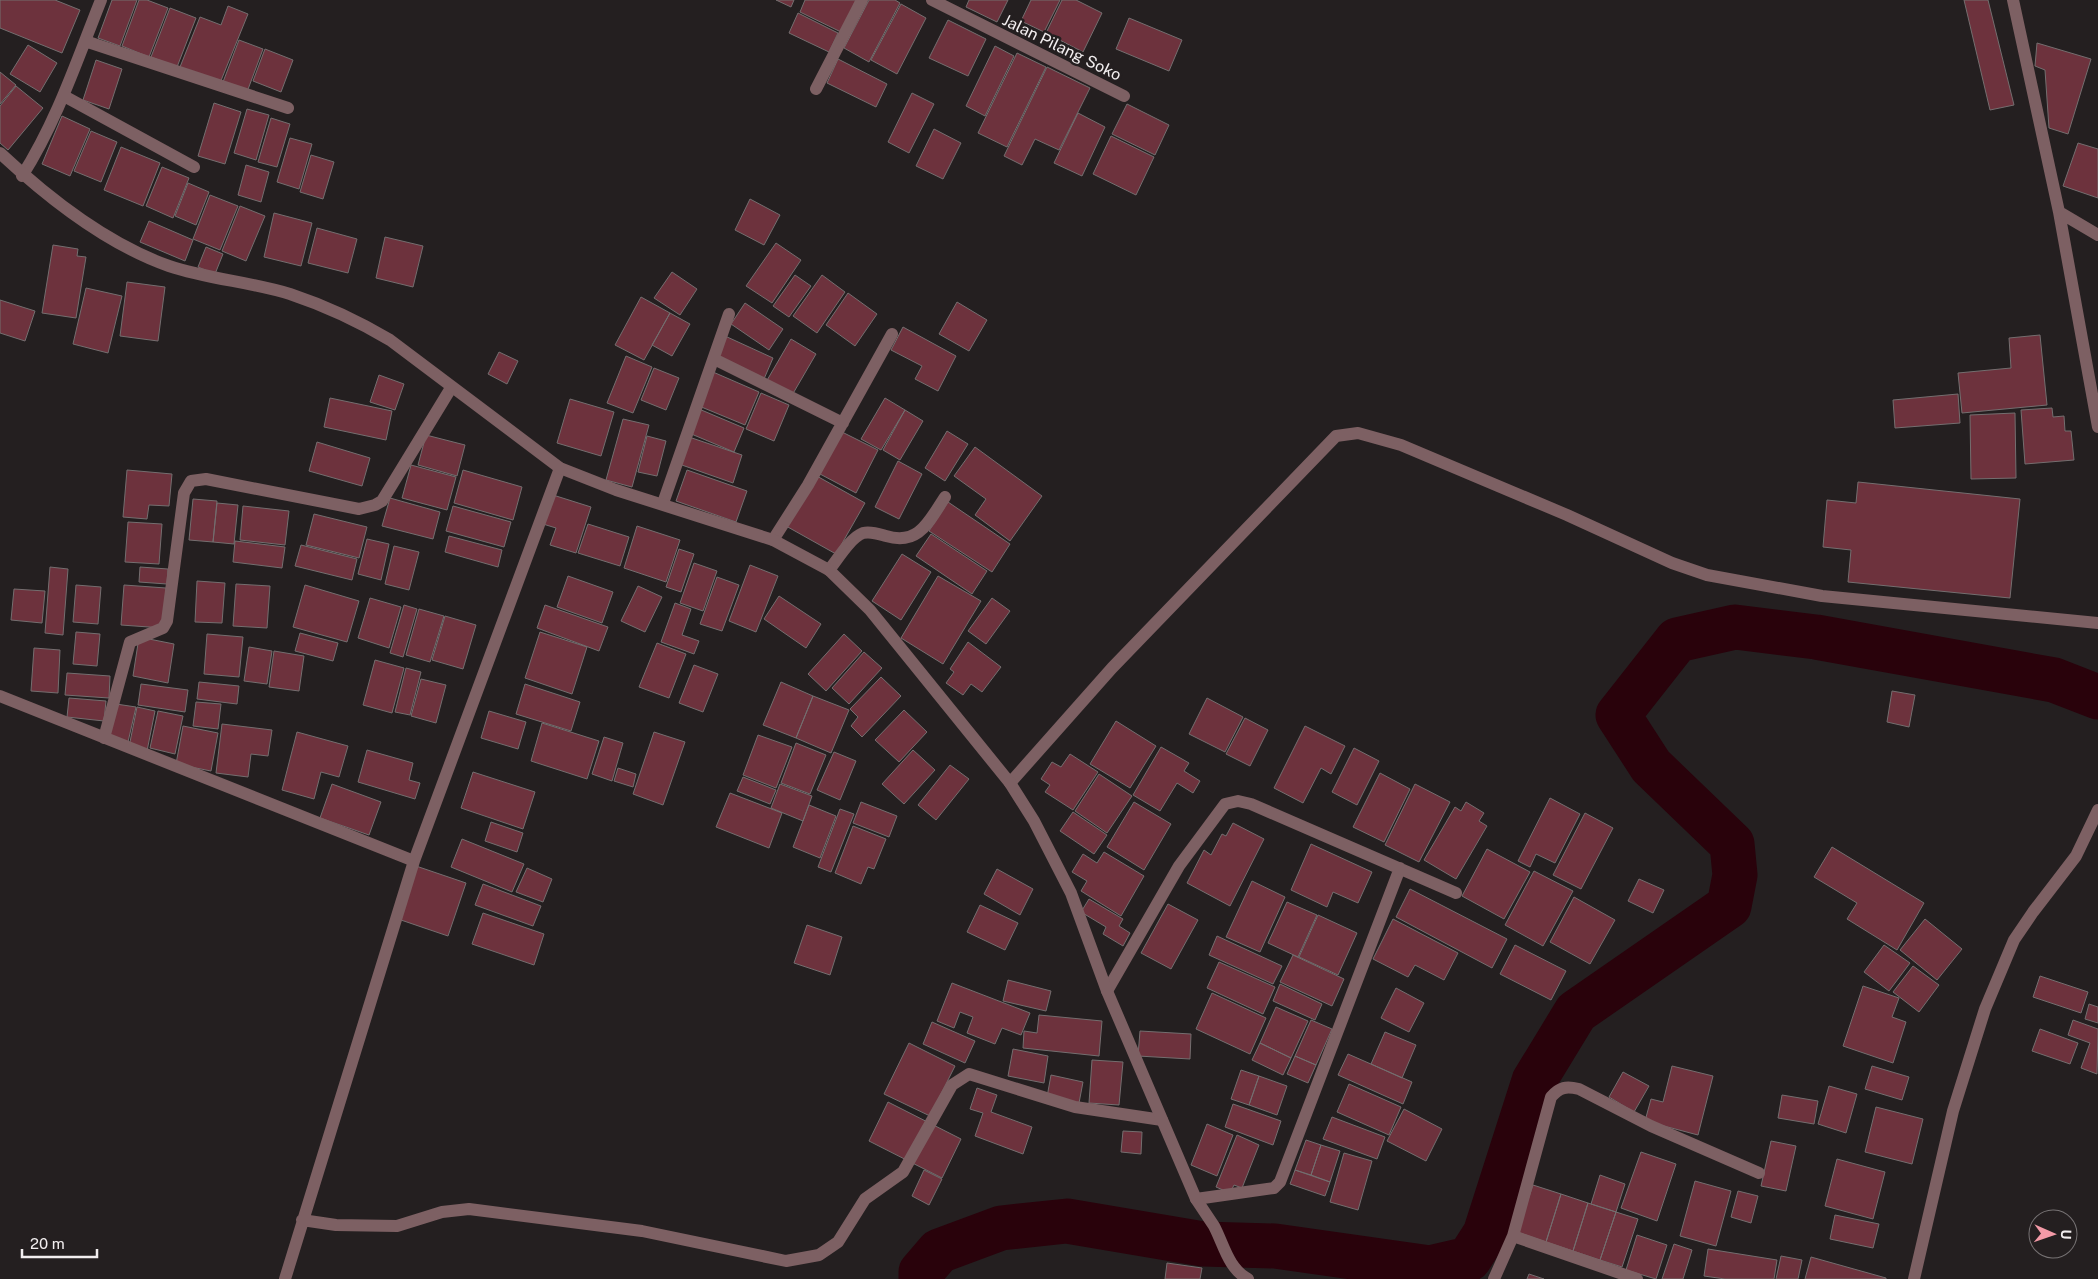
<svg xmlns="http://www.w3.org/2000/svg" width="2098" height="1279" viewBox="0 0 2098 1279" font-family="'Public Sans',sans-serif">
	<rect width="100%" height="100%" fill="#241f20"/>
	<g fill="none" stroke-linecap="round" stroke-linejoin="round">
		<path stroke="#29020b" stroke-width="45" d="M921,1279V1272L939,1251L1001,1228L1067,1221L1203,1244L1275,1246L1430,1268L1469,1259L1485,1234L1534,1081L1576,1012L1729,906L1735,875L1732,844L1651,766L1618,715L1677,640L1735,627L1816,637L2054,680L2098,697"/>
	</g>
	<path fill="#6d323d" stroke="#746e6f" d="M0,0H55L80,10L62,53L0,28Z
		M112,0H137L120,46L98,38Z
		M139,0H147L168,8L149,57L122,46Z
		M776,0H794L791,7Z
		M805,0H856L841,32L800,12Z
		M869,0H895L900,3L869,62L844,48Z
		M969,0H1008L997,22L966,7Z
		M1031,0H1060L1044,32L1021,21Z
		M1062,0H1076L1102,13L1083,52L1046,33Z
		M1964,0H1988L2014,105L1990,110Z
		M901,4L926,18L897,74L871,60Z
		M228,6L248,14L220,83L180,67L200,17L221,25Z
		M170,8L196,18L177,67L151,57Z
		M798,13L838,33L829,52L789,33Z
		M1129,18L1182,40L1169,71L1116,49Z
		M948,20L986,39L968,76L929,58Z
		M239,40L263,49L247,92L223,82Z
		M2037,43L2091,59L2068,134L2049,128L2045,70L2035,66Z
		M28,45L57,63L40,92L10,74Z
		M995,46L1014,56L985,116L966,106Z
		M265,49L293,60L281,92L253,81Z
		M1017,53L1046,67L1007,147L978,133Z
		M838,59L887,84L876,107L827,83Z
		M96,60L122,69L109,109L83,100Z
		M1047,67L1090,88L1059,150L1035,139L1022,165L1004,156Z
		M0,72L16,85L0,104Z
		M16,86L43,108L8,150L0,143V106Z
		M912,93L934,104L909,153L888,142Z
		M214,103L241,112L225,164L198,156Z
		M1127,104L1169,125L1155,155L1112,134Z
		M247,109L269,115L256,160L234,153Z
		M1078,113L1105,127L1082,176L1054,163Z
		M62,116L90,129L70,176L42,164Z
		M271,118L290,124L277,167L258,162Z
		M934,129L961,143L943,179L916,166Z
		M91,131L117,142L101,182L74,171Z
		M1111,136L1154,157L1136,195L1093,174Z
		M290,138L312,144L299,189L277,182Z
		M2078,143L2098,149V198L2063,186Z
		M121,147L160,163L143,206L104,190Z
		M311,155L334,162L323,199L300,192Z
		M246,165L269,172L261,202L238,195Z
		M162,167L189,178L173,218L146,206Z
		M188,183L209,192L196,225L175,216Z
		M210,195L238,206L220,250L193,239Z
		M750,199L780,215L764,245L735,230Z
		M240,206L265,216L246,261L222,251Z
		M274,213L312,223L301,266L264,257Z
		M149,221L193,240L185,261L140,242Z
		M317,228L357,239L348,273L308,263Z
		M385,237L423,246L413,287L376,278Z
		M776,243L801,260L772,303L746,286Z
		M53,245L78,249L77,256L86,257L76,318L42,313Z
		M206,247L223,254L215,274L198,267Z
		M672,272L697,289L680,315L654,298Z
		M795,275L811,286L789,317L773,306Z
		M822,275L845,292L817,333L793,316Z
		M127,282L165,287L158,341L120,336Z
		M86,288L122,296L108,353L73,344Z
		M848,293L877,314L855,346L826,325Z
		M641,297L670,313L644,360L615,345Z
		M0,300L35,311L25,341L0,333Z
		M957,302L987,320L969,351L939,334Z
		M745,303L783,329L769,350L731,324Z
		M670,313L690,324L672,356L652,345Z
		M903,327L956,356L938,391L915,379L922,366L891,350Z
		M2040,335L2047,405L1962,413L1958,373L2011,368L2009,338Z
		M725,336L773,358L764,379L716,357Z
		M791,339L816,354L791,397L766,382Z
		M499,352L518,361L507,384L488,374Z
		M626,356L652,367L633,413L607,403Z
		M654,368L679,378L666,410L641,400Z
		M713,372L759,392L745,425L699,406Z
		M379,375L404,384L395,410L370,402Z
		M761,393L789,405L774,441L746,429Z
		M1958,394L1960,423L1895,428L1893,400Z
		M330,398L392,411L386,440L324,427Z
		M885,398L905,410L881,450L861,439Z
		M570,399L614,412L601,456L557,443Z
		M2052,408L2053,417L2064,416L2065,431H2071L2074,460L2025,464L2021,410Z
		M699,409L744,428L734,452L689,433Z
		M905,410L923,421L900,460L883,450Z
		M2015,413L2016,478L1971,479L1970,415Z
		M623,419L649,425L632,487L606,480Z
		M947,431L968,444L945,481L925,468Z
		M842,432L878,450L856,493L820,474Z
		M426,435L465,445L457,476L418,465Z
		M647,436L666,441L657,476L638,472Z
		M689,437L742,455L733,483L679,464Z
		M317,442L370,458L362,486L309,471Z
		M975,447L1042,496L1010,541L975,515L986,499L954,476Z
		M898,461L922,474L899,519L875,507Z
		M411,465L456,477L447,510L402,498Z
		M127,470L172,474L169,506L149,505L147,519L123,517Z
		M463,470L522,487L513,520L454,503Z
		M687,470L747,491L736,522L676,501Z
		M815,475L865,503L836,554L786,526Z
		M1858,482L2020,499L2010,598L1848,582L1851,550L1823,547L1827,500L1856,503Z
		M553,495L591,507L576,553L550,545L556,528L543,524Z
		M390,498L440,512L433,539L382,526Z
		M193,499L217,501L213,542L189,540Z
		M948,502L1010,544L992,572L929,531Z
		M217,503L238,505L234,544L213,542Z
		M243,506L289,511L285,545L240,540Z
		M453,506L511,522L504,547L446,531Z
		M314,514L367,527L359,558L306,545Z
		M128,522L162,524L159,564L125,562Z
		M588,524L629,537L620,566L578,553Z
		M637,526L680,540L666,582L624,568Z
		M931,534L987,571L972,594L916,556Z
		M449,536L502,550L498,567L445,552Z
		M367,539L389,544L381,580L358,574Z
		M235,541L285,547L282,568L233,562Z
		M301,545L357,559L352,580L295,566Z
		M394,546L419,552L409,590L385,584Z
		M679,549L694,554L681,592L666,587Z
		M902,554L931,572L901,620L872,601Z
		M694,563L717,571L703,611L680,603Z
		M750,565L778,576L756,632L729,621Z
		M50,567L68,569L63,635L45,633Z
		M140,567L168,569L167,584L139,582Z
		M568,576L613,592L602,623L557,607Z
		M938,576L981,601L943,664L901,638Z
		M717,577L739,585L722,631L700,624Z
		M197,581L225,583L222,623L195,622Z
		M236,584L270,586L267,628L233,626Z
		M76,585L101,587L98,624L73,622Z
		M124,585L166,588L163,628L121,625Z
		M305,585L359,601L347,642L293,627Z
		M638,586L662,597L645,632L621,621Z
		M14,589L45,591L42,623L11,620Z
		M779,596L821,624L806,648L764,619Z
		M370,598L401,607L389,648L358,638Z
		M992,598L1010,611L986,644L968,631Z
		M675,603L691,609L682,635L699,641L694,654L661,642Z
		M404,605L417,609L403,657L390,653Z
		M545,605L608,627L599,651L537,628Z
		M419,609L444,616L430,662L406,655Z
		M445,616L476,625L463,669L432,660Z
		M76,632L100,634L97,666L73,664Z
		M540,632L587,647L572,694L525,678Z
		M300,633L338,643L333,661L295,651Z
		M207,634L243,637L239,677L204,674Z
		M844,634L862,651L826,691L808,674Z
		M139,637L174,644L168,683L133,676Z
		M968,642L1001,667L982,692L971,684L963,695L946,683L954,672L950,669Z
		M657,643L686,654L669,698L639,687Z
		M249,647L272,651L267,684L244,681Z
		M34,648L60,650L58,693L31,691Z
		M274,651L304,656L299,691L269,687Z
		M864,652L882,668L849,704L832,688Z
		M375,660L404,668L392,713L363,705Z
		M694,665L718,674L703,712L679,703Z
		M406,668L421,672L410,715L395,712Z
		M67,673L110,676L109,698L65,695Z
		M881,677L901,696L862,737L851,726L858,717L850,709Z
		M421,679L446,685L436,723L411,716Z
		M199,682L239,686L237,704L197,699Z
		M781,682L813,696L796,738L763,725Z
		M141,684L188,690L185,712L138,705Z
		M525,684L580,702L571,731L516,714Z
		M1892,691L1915,695L1909,727L1887,722Z
		M813,696L849,710L831,753L796,738Z
		M69,698L106,701L104,721L67,717Z
		M1207,698L1243,717L1225,752L1189,734Z
		M196,702L221,704L218,729L193,726Z
		M116,704L136,707L128,742L109,738Z
		M137,707L155,711L147,751L129,747Z
		M904,710L927,732L899,762L875,740Z
		M158,711L183,716L175,754L150,748Z
		M489,711L526,722L518,749L481,738Z
		M1245,718L1268,730L1250,766L1226,754Z
		M1116,721L1156,746L1130,788L1090,764Z
		M542,723L599,741L587,779L531,761Z
		M222,724L272,730L268,756L251,754L248,777L216,773Z
		M183,726L218,733L211,771L176,764Z
		M1305,726L1345,746L1331,774L1321,768L1303,803L1274,788Z
		M297,732L348,746L339,777L321,772L314,799L282,790Z
		M654,732L685,742L663,805L633,794Z
		M758,735L792,747L776,788L743,775Z
		M604,737L623,743L612,781L592,774Z
		M796,743L826,755L810,794L781,783Z
		M1161,747L1189,763L1184,771L1200,781L1193,793L1177,783L1160,811L1133,795Z
		M1354,748L1379,761L1357,805L1332,792Z
		M367,750L413,763L409,780L420,783L415,799L358,782Z
		M913,750L935,770L904,804L882,784Z
		M834,752L856,761L840,800L817,790Z
		M1070,754L1098,772L1073,810L1045,792L1050,785L1041,779L1052,762L1061,767Z
		M950,765L969,779L936,820L918,805Z
		M618,768L636,774L633,787L614,781Z
		M473,772L535,792L523,829L461,808Z
		M1380,773L1410,789L1384,842L1353,827Z
		M1099,774L1132,796L1107,833L1075,811Z
		M743,777L776,790L770,804L737,791Z
		M332,784L381,802L369,835L320,818Z
		M780,784L812,796L803,821L771,808Z
		M1415,784L1450,802L1419,862L1385,845Z
		M730,793L782,813L769,848L716,827Z
		M1550,798L1580,814L1555,863L1536,854L1530,867L1518,861Z
		M861,802L897,816L889,837L853,823Z
		M1134,802L1171,824L1144,870L1107,847Z
		M1466,802L1484,813L1479,821L1487,826L1456,879L1424,860L1455,807L1461,811Z
		M809,805L836,816L820,858L793,847Z
		M840,809L854,814L831,872L818,867Z
		M1073,812L1107,835L1094,854L1060,831Z
		M1585,813L1613,828L1581,889L1553,875Z
		M491,822L523,833L517,852L485,841Z
		M1233,823L1264,839L1230,906L1187,883L1204,850L1211,855L1222,834L1226,836Z
		M853,826L886,839L874,869L868,867L861,884L835,873Z
		M462,839L524,864L512,892L451,867Z
		M1311,844L1372,872L1358,903L1333,892L1327,907L1291,890Z
		M1832,847L1924,903L1897,950L1847,919L1857,903L1814,877Z
		M1487,849L1530,872L1504,919L1462,896Z
		M1104,852L1144,876L1121,916L1081,891L1087,881L1072,872L1083,854L1097,863Z
		M416,866L466,883L448,936L398,919Z
		M527,868L552,879L543,902L516,892Z
		M997,869L1033,889L1020,915L984,894Z
		M1534,871L1573,891L1543,946L1505,925Z
		M1639,879L1664,890L1653,913L1628,901Z
		M1252,881L1285,897L1260,952L1226,937Z
		M483,884L541,906L533,926L475,905Z
		M1410,889L1507,939L1492,968L1396,917Z
		M1574,897L1615,920L1590,964L1550,942Z
		M1089,899L1123,919L1119,926L1130,933L1123,946L1103,934L1106,927L1081,912Z
		M1287,902L1317,915L1298,957L1268,943Z
		M1168,904L1198,920L1171,969L1141,953Z
		M980,905L1018,923L1005,950L967,932Z
		M483,913L544,934L534,965L472,944Z
		M1318,915L1357,933L1338,975L1299,957Z
		M1393,919L1458,953L1444,980L1415,965L1408,977L1373,959Z
		M1925,919L1962,949L1937,980L1900,950Z
		M807,925L842,937L830,975L794,963Z
		M1217,936L1282,966L1273,984L1209,955Z
		M1515,945L1566,971L1551,1000L1500,974Z
		M1884,945L1910,963L1889,991L1864,972Z
		M1293,955L1344,979L1332,1006L1280,982Z
		M1219,962L1275,987L1263,1014L1207,988Z
		M1913,966L1939,985L1919,1012L1893,992Z
		M2040,976L2088,992L2081,1013L2033,997Z
		M1008,980L1051,991L1046,1011L1003,1001Z
		M952,983L1030,1013L1021,1035L1002,1028L995,1044L967,1033L973,1017L960,1012L954,1028L937,1021Z
		M1280,984L1322,1004L1315,1020L1273,1001Z
		M1863,986L1899,998L1892,1017L1906,1022L1893,1063L1843,1046Z
		M1396,988L1424,1003L1409,1032L1381,1018Z
		M1212,993L1266,1018L1250,1054L1196,1029Z
		M2089,1004L2098,1007V1023L2085,1019Z
		M1276,1007L1308,1021L1291,1058L1260,1043Z
		M1039,1015L1102,1021L1099,1056L1023,1048L1024,1031L1037,1033Z
		M1311,1020L1332,1029L1316,1065L1295,1056Z
		M2073,1020L2098,1029L2097,1074L2081,1068L2090,1043L2068,1035Z
		M932,1022L975,1041L965,1063L923,1044Z
		M2040,1029L2078,1043L2070,1064L2032,1051Z
		M1140,1031L1191,1034L1190,1059L1138,1056Z
		M1385,1032L1416,1045L1402,1078L1371,1064Z
		M909,1043L955,1066L930,1116L884,1094Z
		M1260,1043L1291,1058L1283,1075L1252,1060Z
		M1013,1049L1048,1056L1044,1083L1008,1076Z
		M1348,1054L1412,1082L1403,1104L1338,1075Z
		M1295,1056L1316,1065L1308,1083L1287,1074Z
		M1092,1060L1123,1062L1119,1105L1089,1103Z
		M1672,1066L1713,1076L1698,1135L1645,1121L1651,1099L1663,1102Z
		M1872,1066L1909,1077L1902,1100L1865,1089Z
		M1241,1070L1259,1076L1249,1105L1231,1099Z
		M1623,1072L1649,1086L1634,1112L1609,1097Z
		M1051,1075L1083,1082L1079,1103L1047,1097Z
		M1259,1076L1287,1086L1277,1115L1249,1105Z
		M1349,1084L1401,1107L1389,1135L1337,1112Z
		M1829,1086L1857,1094L1846,1133L1818,1124Z
		M977,1088L997,1095L991,1112L1032,1127L1023,1154L975,1136L983,1113L970,1109Z
		M1782,1095L1818,1101L1814,1124L1778,1118Z
		M888,1102L961,1139L942,1178L869,1141Z
		M1233,1104L1281,1121L1273,1145L1225,1127Z
		M1876,1107L1923,1119L1912,1164L1865,1152Z
		M1404,1109L1442,1129L1426,1161L1387,1141Z
		M1332,1117L1385,1137L1377,1159L1323,1139Z
		M1207,1124L1233,1135L1217,1176L1191,1165Z
		M1123,1131L1142,1132L1141,1154L1121,1152Z
		M1237,1135L1259,1145L1242,1188L1234,1185L1230,1193L1216,1187Z
		M1306,1140L1321,1145L1311,1175L1295,1170Z
		M1771,1141L1796,1146L1786,1191L1761,1186Z
		M1321,1145L1340,1151L1330,1182L1311,1175Z
		M1641,1152L1676,1164L1657,1221L1621,1208Z
		M1344,1153L1372,1161L1358,1210L1330,1202Z
		M1837,1159L1885,1172L1873,1219L1825,1206Z
		M924,1170L942,1179L929,1205L912,1196Z
		M1295,1170L1330,1182L1325,1196L1290,1184Z
		M1600,1175L1625,1184L1616,1212L1591,1204Z
		M1695,1181L1731,1191L1716,1246L1680,1236Z
		M1533,1185L1561,1194L1546,1242L1517,1232Z
		M1738,1191L1758,1196L1751,1223L1731,1217Z
		M1561,1194L1588,1203L1573,1251L1546,1242Z
		M1588,1203L1616,1212L1600,1260L1573,1251Z
		M1616,1212L1638,1219L1622,1267L1600,1260Z
		M1835,1215L1879,1224L1873,1248L1830,1239Z
		M1637,1235L1667,1245L1656,1279L1626,1270Z
		M1674,1244L1692,1250L1683,1279H1662Z
		M1708,1249L1777,1260L1774,1279H1725L1704,1276Z
		M1781,1256L1802,1260L1798,1279H1776Z
		M1811,1257L1886,1278V1279H1805Z
		M1167,1263L1202,1268L1200,1279H1165Z
		M1529,1274L1544,1279H1527Z"/>
	<g fill="none" stroke-linecap="round" stroke-linejoin="round">
		<path stroke="#7d6063" stroke-width="12" d="M932,0L1124,96
			M85,41L288,108
			M816,89L862,0
			M64,96L194,167
			M22,176C57,121 77,60 101,0
			M714,359L843,423
			M663,503L729,314
			M773,540L808,485L892,334
			M829,570C838,559 850,538 863,533C871,531 879,534 886,536C919,546 929,521 945,497
			M0,696L414,861
			M104,738L130,642L163,628L167,621L184,493L191,481L206,479L359,509L375,505L382,501L451,388
			M1010,783L1112,668L1336,436L1358,433L1401,445L1567,515L1672,563L1707,575L1822,596L2098,623
			M1107,991L1179,866L1225,804L1238,801L1251,804L1456,893
			M1196,1199L1274,1188L1280,1182L1400,868
			M302,1220L336,1225L397,1226L442,1212L469,1209L642,1231L786,1261L819,1255L838,1242L865,1199L903,1172L952,1085L969,1074L1075,1107L1162,1120
			M1513,1236L1637,1279
			M285,1279L414,861L560,468
			M1494,1279L1513,1236L1551,1097C1560,1087 1566,1086 1579,1089L1651,1126L1759,1173"/>
		<path stroke="#7d6063" stroke-width="12" d="M2013,0L2059,212L2098,427
			M0,153C48,198 106,244 169,266C208,279 251,282 290,294C326,306 358,321 390,340L560,468L616,490L773,540L829,570L870,610L1010,783L1034,821L1071,893L1107,991L1196,1199C1202,1208 1208,1217 1214,1226C1224,1245 1228,1268 1248,1279
			M2059,212L2098,235
			M1914,1279L1953,1111L1985,1009L2014,940L2033,912L2076,856L2098,810"/>
	</g>
	<g text-anchor="middle" stroke-width="5" stroke-linejoin="round" paint-order="stroke">
		<g font-size="16" fill="#f2eeef" stroke="#241f20">
			<text transform="translate(1062 47) rotate(26)" y="6">Jalan Pilang Soko</text>
		</g>
	</g>
	<g transform="translate(2053 1234) rotate(92)"><circle r="24" fill="#241f20" stroke="#767273"/>
	<path d="M0-4L9 19L0 12L-9 19Z" fill="#f39aa7"/>
	<text y="-8" font-size="14" font-weight="bold" text-anchor="middle" fill="#f2eeef">U</text>
	</g>
	<path d="M22 1249v8h75v-8" fill="none" stroke="#f2eeef" stroke-width="2.5"/>
	<text x="30" y="1249" font-size="15" fill="#f2eeef" stroke="#241f20" stroke-width="4" paint-order="stroke">20 m</text>
</svg>
